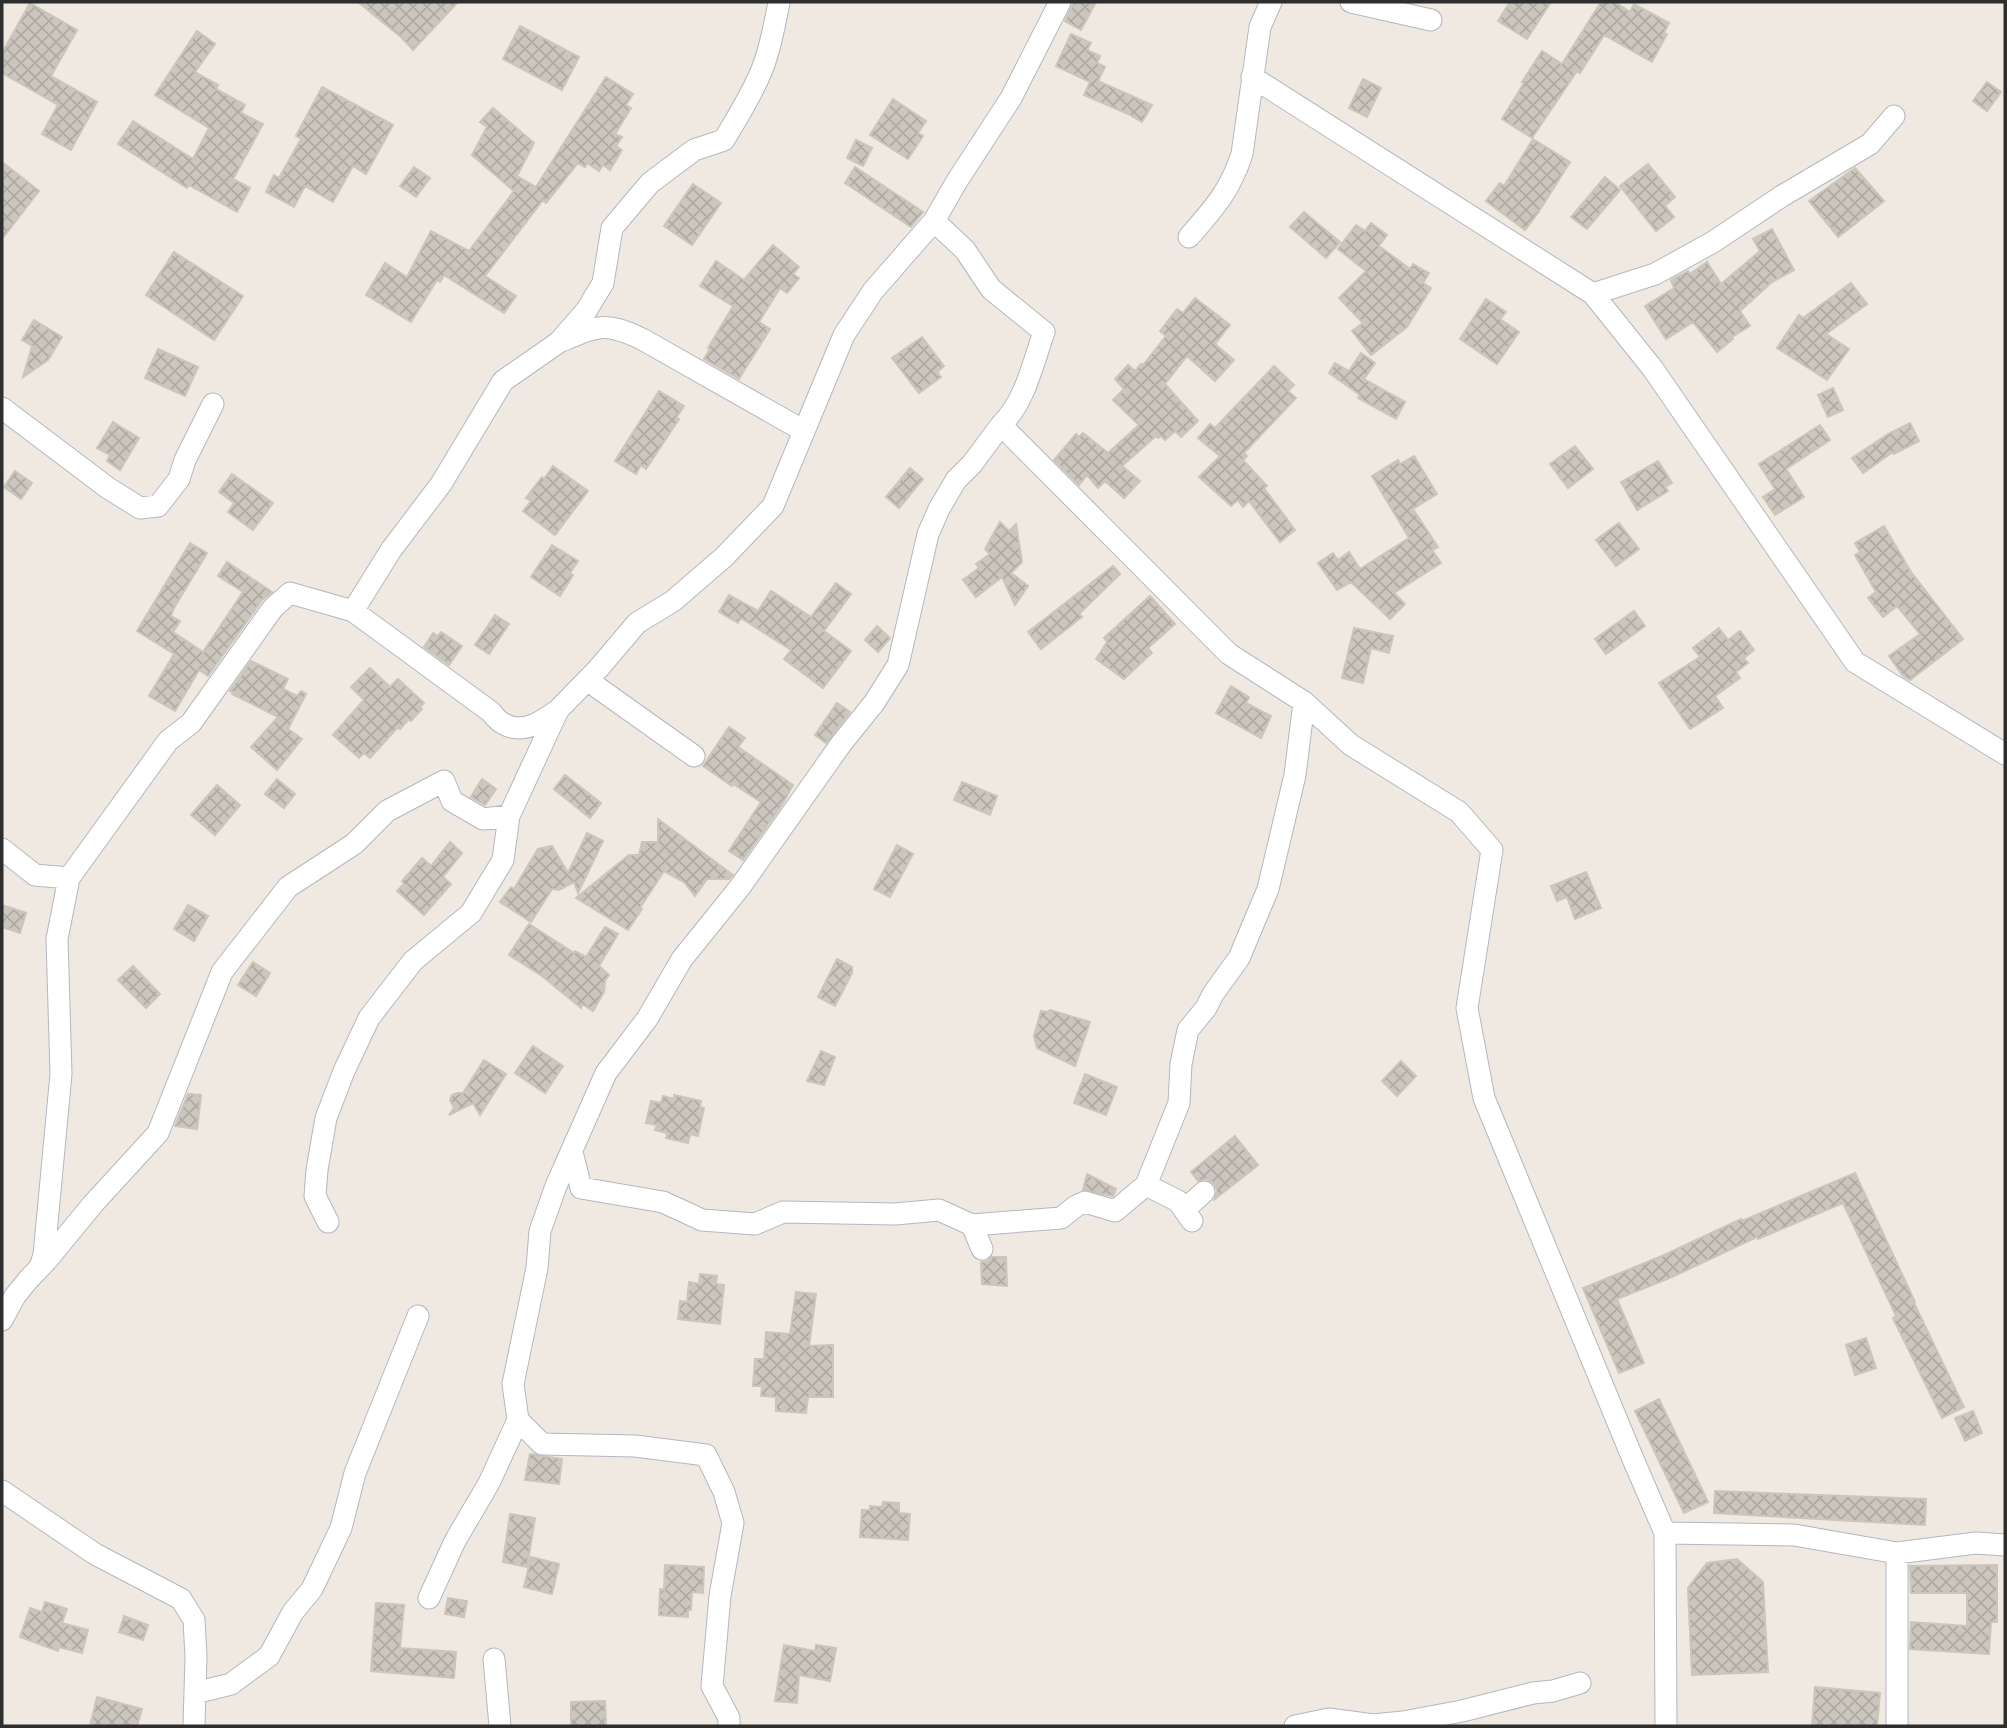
<svg xmlns="http://www.w3.org/2000/svg" width="2007" height="1728" viewBox="0 0 2007 1728" font-family="'Public Sans',sans-serif">
	<defs>
		<pattern id="building-cross-hatch" width="8" height="8" patternUnits="userSpaceOnUse" patternTransform="scale(1.75)"><rect width="8" height="8" fill="#cbc7bf"/><path d="M0 0l8 8M0 8l8-8" fill="none" stroke="#afaba4"/></pattern>
	</defs>
	<rect width="100%" height="100%" fill="#efe9e1"/>
	<path fill="url(#building-cross-hatch)" stroke="#cbc5ba" stroke-width="2" d="M358,2H458L413,50L402,38Z
		M1074,2H1096L1081,30L1065,21Z
		M1510,2H1551L1527,39L1498,21Z
		M1601,2H1615L1630,12L1634,4L1669,23L1664,33L1667,34L1652,62L1604,35L1580,73L1577,71L1532,138L1502,119L1524,83L1522,82L1542,51L1562,64Z
		M30,3L77,30L51,76L97,102L71,150L42,134L58,105L2,73V53Z
		M520,26L579,57L562,90L503,59Z
		M197,31L215,44L195,72L218,85L216,89L245,105L241,113L263,124L233,179L250,188L237,212L189,185L187,188L118,144L133,121L193,159L209,128L155,95Z
		M1071,34L1091,43L1087,50L1100,56L1097,63L1105,67L1098,81L1152,105L1142,122L1128,114L1084,95L1090,82L1056,66Z
		M606,77L633,94L626,105L631,108L615,134L622,137L616,146L622,150L610,170L603,165L599,171L587,163L585,167L578,163L546,203L543,200L485,276L516,296L504,313L444,275L440,282L437,280L411,322L366,295L385,263L407,277L431,231L469,251L514,191L472,155L487,127L480,122L493,108L534,143L517,176L536,187Z
		M1363,79L1381,88L1367,117L1349,108Z
		M1987,82L2001,92L1987,111L1973,101Z
		M322,87L393,125L366,174L353,166L333,202L305,186L294,207L266,192L274,175L279,178L301,139L296,136Z
		M893,99L926,121L918,133L923,136L908,159L870,135Z
		M1533,139L1570,162L1538,213L1525,230L1486,201L1500,183L1504,186Z
		M856,140L872,148L863,166L847,158Z
		M2,162L39,191L2,239Z
		M1648,164L1675,197L1665,206L1674,217L1656,231L1620,186Z
		M414,167L430,178L416,197L400,186Z
		M855,167L923,212L911,227L845,183Z
		M1855,168L1884,201L1838,237L1809,201Z
		M1605,177L1620,190L1587,229L1571,217Z
		M693,184L721,203L692,245L664,226Z
		M1304,212L1340,242L1326,258L1290,227Z
		M1371,223L1387,235L1379,246L1410,269L1413,264L1429,273L1423,283L1431,288L1407,327L1371,355L1352,331L1363,323L1339,298L1366,271L1338,249L1356,225L1365,231Z
		M1772,229L1794,270L1772,282L1740,311L1750,326L1732,337L1733,339L1717,352L1693,322L1666,339L1645,306L1674,288L1671,280L1688,271L1690,274L1707,262L1721,284L1760,251L1753,239Z
		M773,245L799,267L793,274L799,278L787,293L780,288L759,322L770,329L739,379L704,359L710,349L708,348L733,306L700,286L716,261L744,280Z
		M174,252L243,296L214,340L146,295Z
		M1851,283L1867,304L1826,334L1849,349L1827,380L1777,348L1799,315L1803,318Z
		M1195,298L1230,325L1215,344L1234,360L1215,381L1187,356L1165,384L1198,421L1181,437L1175,431L1165,440L1161,436L1158,438L1156,436L1122,466L1140,481L1124,498L1105,481L1098,488L1087,475L1079,485L1054,460L1076,434L1079,437L1083,433L1108,453L1139,425L1113,400L1124,389L1115,379L1128,365L1135,371L1141,364L1143,365L1166,336L1160,331L1177,309L1183,313Z
		M1486,299L1506,312L1500,319L1519,332L1497,364L1460,339Z
		M34,320L62,337L48,360L23,377L32,346L22,340Z
		M922,337L944,366L937,372L941,377L919,393L892,358Z
		M158,349L198,367L185,396L145,378Z
		M1361,353L1375,363L1364,379L1405,402L1396,419L1358,398L1360,395L1329,373L1335,363L1349,371Z
		M1274,366L1294,385L1288,391L1296,398L1244,453L1247,456L1243,460L1267,486L1264,488L1295,530L1280,542L1249,501L1243,507L1238,500L1231,506L1199,477L1220,456L1198,438L1210,424L1215,428Z
		M1833,388L1843,410L1828,417L1818,395Z
		M659,391L684,406L676,418L679,419L646,469L641,465L636,474L615,461Z
		M113,422L139,438L120,470L107,461L110,455L97,448Z
		M1910,423L1919,441L1894,454L1893,452L1863,473L1852,458L1888,434Z
		M1820,425L1830,440L1786,469L1804,497L1775,515L1763,497L1775,489L1759,464Z
		M1575,446L1593,469L1568,488L1550,464Z
		M1414,456L1437,494L1413,509L1438,547L1432,550L1441,563L1394,593L1405,604L1390,619L1351,582L1337,590L1318,563L1333,553L1338,560L1349,552L1360,569L1409,538L1372,476L1398,460L1400,464Z
		M1658,461L1672,483L1665,487L1668,491L1637,510L1621,482Z
		M553,466L588,491L555,535L523,511L531,501L526,498L542,477L544,479Z
		M910,468L923,479L899,508L886,497Z
		M15,471L32,483L21,499L4,487Z
		M232,474L273,503L253,530L228,512L234,503L219,492Z
		M1000,522L1009,531L1016,524L1022,562L1011,573L1028,586L1015,605L1002,577L976,597L963,580L979,568L976,564L990,554L985,549Z
		M1619,523L1639,549L1616,566L1596,540Z
		M1884,526L1911,572L1963,639L1910,680L1903,676L1889,656L1920,634L1897,606L1883,617L1868,598L1876,592L1855,555L1860,552L1855,543Z
		M190,543L207,553L174,608L171,616L180,621L173,632L203,652L243,592L218,576L227,562L272,592L262,600L208,676L199,670L175,711L149,696L174,654L137,631Z
		M552,545L578,561L570,573L573,575L560,596L531,577Z
		M1113,566L1120,574L1079,614L1082,617L1041,649L1028,632Z
		M836,583L851,594L824,631L851,651L823,688L784,659L791,650L741,618L738,623L719,612L729,595L758,611L771,591L811,617Z
		M1150,596L1175,624L1148,648L1152,653L1124,679L1096,659L1107,642L1104,638Z
		M1634,611L1645,626L1606,654L1595,639Z
		M495,615L509,624L489,654L475,645Z
		M877,626L890,638L878,652L865,640Z
		M1354,628L1393,636L1389,653L1371,648L1363,683L1342,678Z
		M1719,628L1728,640L1740,631L1754,650L1744,658L1748,663L1736,672L1740,678L1715,696L1723,708L1690,729L1659,683L1700,657L1693,648Z
		M441,632L462,646L449,665L424,647L433,633L438,636Z
		M251,661L288,679L283,689L297,696L301,691L306,694L288,729L302,739L277,770L251,747L278,717L232,694L233,692L230,691Z
		M370,668L390,687L398,679L424,703L420,707L422,709L411,721L409,719L400,729L398,727L370,758L364,753L359,758L333,735L364,700L351,687Z
		M1231,686L1249,697L1246,703L1271,716L1261,738L1216,713Z
		M837,703L850,712L826,743L815,735Z
		M729,727L745,738L738,747L793,785L782,805L743,860L729,851L761,802L733,784L732,786L703,766Z
		M565,775L601,803L590,818L554,789Z
		M277,779L295,794L284,808L265,794Z
		M482,779L496,789L485,805L471,797Z
		M962,782L997,796L990,815L954,800Z
		M217,785L240,805L215,835L191,815Z
		M658,819L733,875L729,879H707L695,896L684,882L664,871L640,908L642,909L628,930L576,898L629,855H639L642,842H658Z
		M587,833L603,841L578,893L574,882L559,890L552,889L531,922L500,902L511,887L514,889L538,849L552,846L568,873Z
		M450,842L462,853L443,877L451,884L424,915L397,891L404,884L402,881L422,858L431,866Z
		M897,845L913,854L890,897L874,889Z
		M1586,872L1601,908L1575,919L1567,897L1557,901L1551,886Z
		M2,905L26,913L20,933L2,927Z
		M188,905L208,916L194,941L174,929Z
		M529,924L574,953L575,951L586,957L605,927L618,934L599,966L609,975L605,981L604,992L593,1011L582,1004L581,1008L542,976L509,955Z
		M837,959L852,967V973L835,1006L818,997Z
		M253,962L270,973L256,996L238,985Z
		M133,966L160,994L146,1008L118,980Z
		M1050,1010L1090,1022L1075,1066L1037,1048L1034,1036L1041,1011L1047,1012Z
		M533,1046L563,1066L545,1093L515,1073Z
		M821,1051L835,1057L824,1085L807,1081Z
		M484,1060L506,1074L480,1115L473,1103L449,1115L454,1108L450,1100L452,1095L457,1093H463Z
		M1401,1061L1416,1076L1397,1096L1382,1081Z
		M1085,1074L1117,1087L1106,1115L1074,1103Z
		M188,1094L201,1095L197,1129L175,1126Z
		M674,1095L701,1101L700,1107L704,1108L698,1136L690,1134L688,1143L666,1138L667,1133L655,1130L657,1125L646,1123L651,1101L661,1103L663,1096L674,1099Z
		M1235,1136L1258,1165L1215,1199L1217,1190L1214,1184L1207,1179L1198,1181L1191,1172Z
		M1855,1173L1915,1302L1914,1303L1964,1407L1942,1418L1893,1318L1896,1316L1843,1203L1758,1239L1757,1237L1672,1277L1617,1299L1644,1363L1619,1373L1583,1288L1662,1256L1741,1219L1742,1221Z
		M1087,1174L1116,1189L1113,1196L1083,1190Z
		M992,1257H1006L1007,1286L982,1284L981,1262L988,1261Z
		M700,1274L717,1276L716,1284L724,1285L720,1324L678,1319L680,1301L687,1302L689,1282L699,1284Z
		M796,1292L816,1294L809,1346L833,1345V1397H808L806,1413L776,1411V1397L761,1396L762,1386H753L755,1359H764L766,1332L790,1334Z
		M1866,1338L1876,1368L1855,1375L1846,1345Z
		M1659,1399L1708,1502L1684,1513L1635,1411Z
		M1973,1411L1982,1433L1965,1441L1955,1418Z
		M530,1454L562,1459L559,1484L525,1480Z
		M1715,1491L1926,1499L1925,1525L1714,1513Z
		M883,1502L899,1503V1513L910,1514L908,1540L860,1537L862,1510H870V1506L882,1507Z
		M510,1514L535,1518L527,1567L503,1562Z
		M531,1557L559,1564L552,1594L524,1587Z
		M1737,1559L1763,1582L1768,1672L1692,1675L1688,1588L1707,1563Z
		M665,1565L704,1567L703,1593L692,1592L691,1610H688V1617L659,1615L660,1589L664,1590Z
		M1997,1565V1622H1991L1989,1654L1910,1649L1911,1622L1967,1626V1593H1911L1910,1566Z
		M448,1598L467,1601L464,1617L445,1614Z
		M45,1602L67,1609L62,1623L88,1630L82,1653L59,1647L58,1651L20,1637L30,1608L42,1612Z
		M376,1603L404,1605L400,1648L456,1652L454,1678L371,1671Z
		M124,1616L148,1625L143,1640L119,1632Z
		M784,1645L815,1651L816,1645L836,1648L830,1681L799,1675L797,1703L775,1701Z
		M1815,1687L1880,1693L1877,1726H1812Z
		M97,1697L142,1709L137,1726H90Z
		M605,1701L606,1726H571V1702Z"/>
	<g fill="none" stroke-linecap="round" stroke-linejoin="round">
		<g stroke="#b4b7c1" stroke-width="23">
			<path id="minor" d="M1060,2L1011,98L957,181L934,221L965,250L991,289L1044,332C1033,363 1025,402 1001,425L1229,654L1304,702L1351,745L1459,812L1492,850L1467,1008L1484,1098L1633,1459L1665,1533L1794,1535L1897,1553
				M1351,2L1431,20
				M1252,77L1593,294L1653,369L1855,662L2005,754
				M1189,237C1214,208 1230,191 1242,154L1260,27L1271,2
				M1593,294L1655,274L1713,242L1782,196L1870,144L1894,116
				M564,340C599,325 606,322 642,339L804,431
				M2,408L108,488L140,508L158,506L179,479L185,460L213,404
				M353,611L391,550L441,484L503,381L559,342L586,311L603,283L612,228L650,183L694,150L724,140C738,116 753,93 763,67C771,46 775,23 779,2
				M587,680L694,756
				M2,849L35,875L69,878
				M572,1152L581,1188L663,1202L702,1220L755,1224L783,1212L895,1214L939,1210L972,1225L982,1249
				M1146,1185L1178,1201L1192,1221
				M1184,1210L1204,1192
				M328,1222L315,1196L317,1170L326,1118L344,1071L369,1018L413,961L471,913L503,860L509,816
				M972,1225L1061,1218L1076,1206L1085,1202L1115,1211L1146,1185L1179,1103L1181,1064L1188,1030L1206,1008L1213,994L1239,958L1268,889L1295,775L1304,702
				M41,1264L44,1255L61,1074L57,939L69,878L168,741L191,723L273,608L290,593L353,611L491,712C494,716 499,722 504,724C523,735 543,721 558,710
				M2,1320L15,1296L28,1280L47,1260L93,1204L158,1133L222,972L288,887L354,844L387,811L444,781L452,801L483,819L509,816L558,710L598,669L637,623L673,601L724,557L773,506L844,335L873,291L934,221
				M518,1420L542,1444L635,1446L706,1455L724,1492L733,1523L720,1596L712,1686L729,1718V1726
				M2,1491L95,1554L181,1599L194,1620L196,1656L194,1726
				M1665,1533L1666,1726
				M429,1598L455,1541L489,1483L518,1420L513,1384L537,1268L540,1231L556,1186L606,1073L647,1019L682,959L740,887L841,744L874,703L898,665L928,534L939,509L956,480L972,464L1001,425
				M494,1659L500,1726
				M195,1693L231,1684L269,1656L293,1612L312,1589L341,1528L355,1473L418,1316
				M1295,1726L1329,1719L1373,1725L1403,1722L1462,1711L1533,1693L1553,1691L1580,1683
				M1897,1726V1553L1976,1543L2005,1545"/>
		</g>
		<use href="#minor" stroke="#fff" stroke-width="21"/>
	</g>
	<rect width="2007" height="1728" fill="none" stroke="#2e2e2e" stroke-width="7"/>
</svg>
